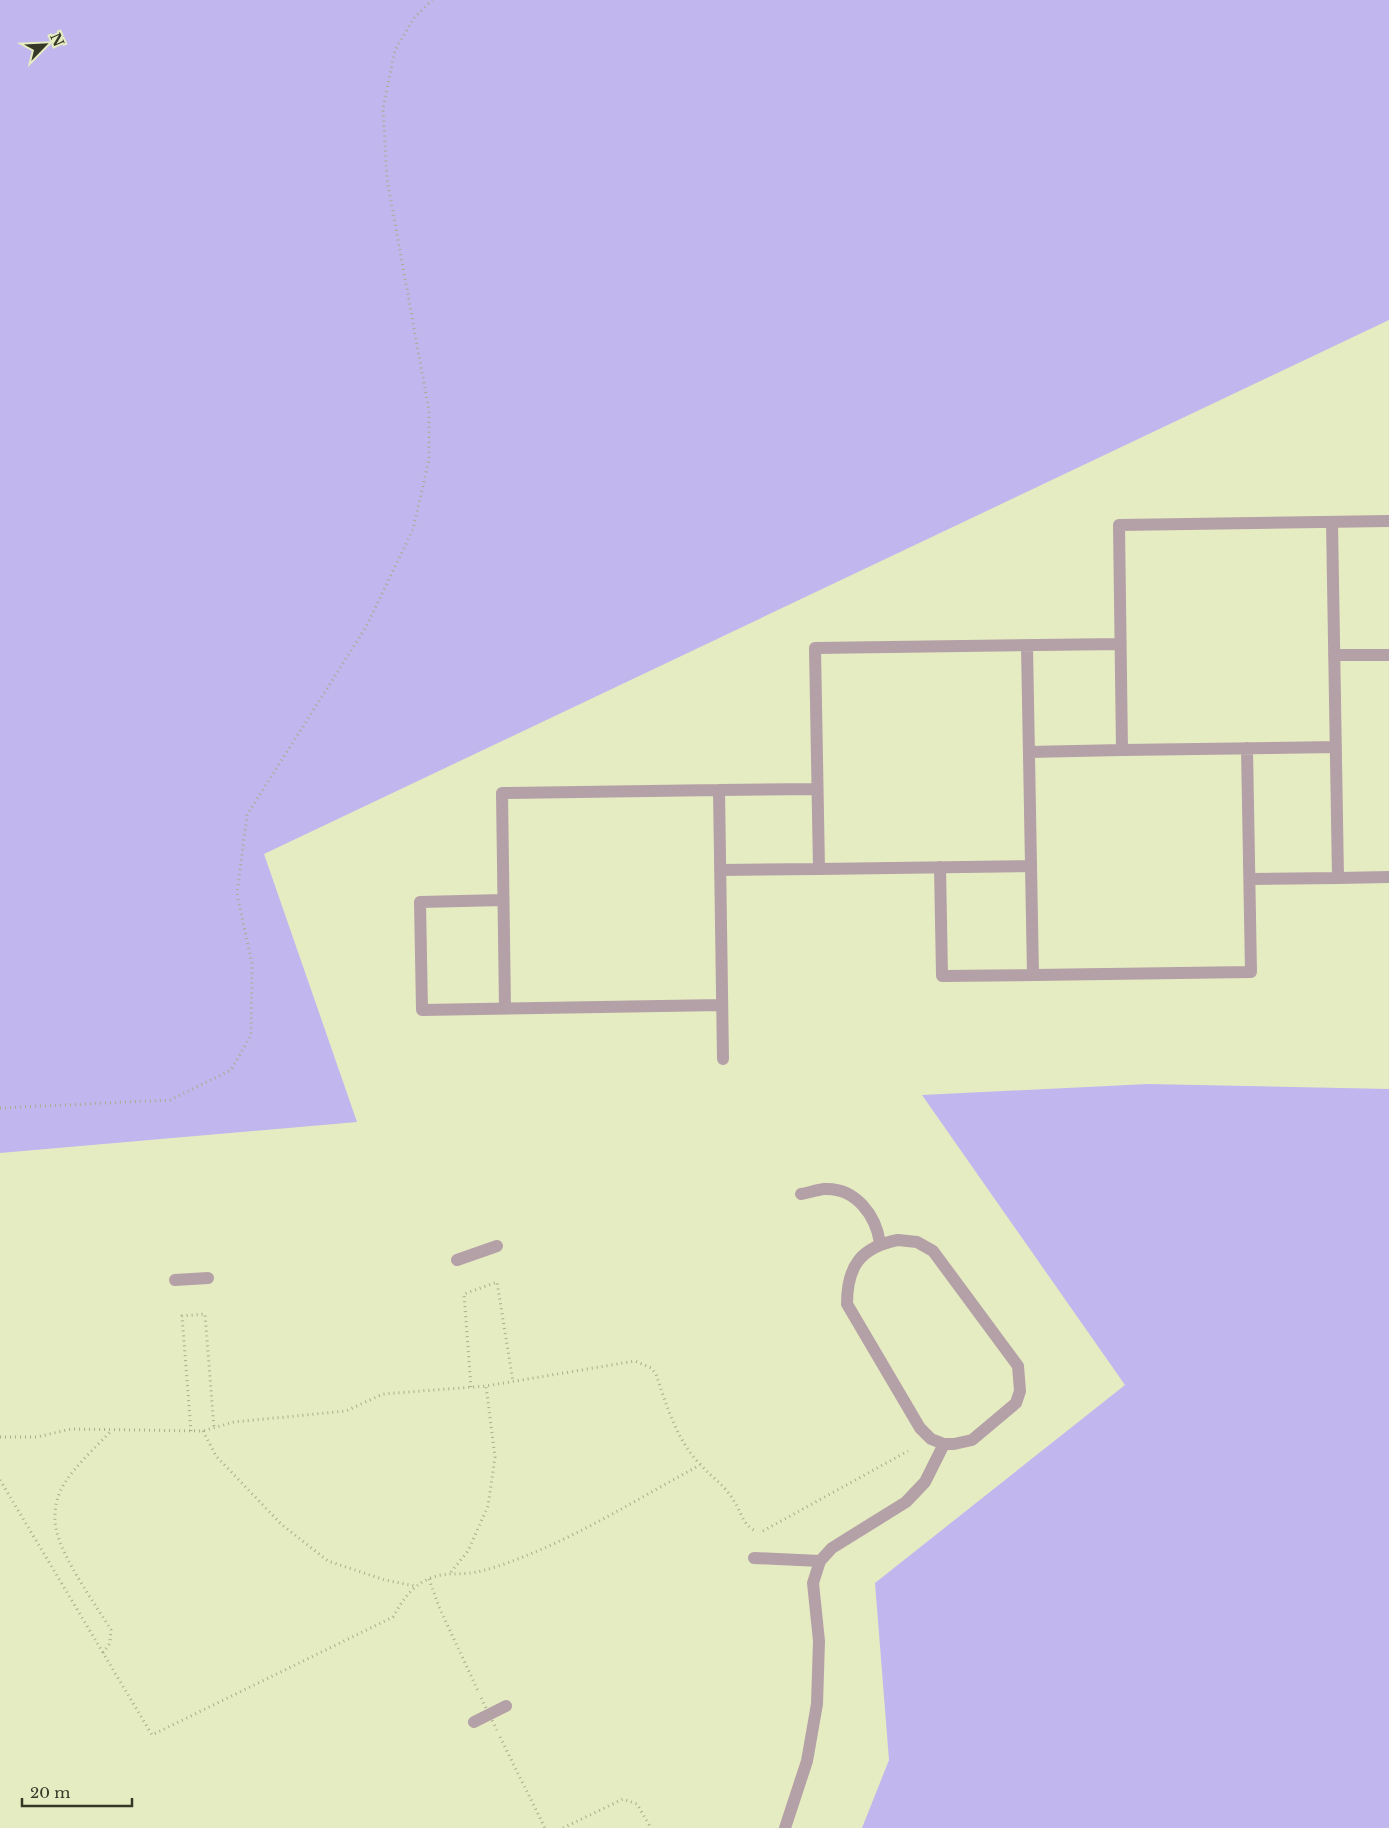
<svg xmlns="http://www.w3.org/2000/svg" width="1389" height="1828" viewBox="0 0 1389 1828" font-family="'Libre Baskerville',serif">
	<rect width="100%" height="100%" fill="#e6ecc2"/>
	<path fill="#c2b6ef" d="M0,0H1389V320L264,854L357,1122L0,1153Z
		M1148,1084L1389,1089V1828H862L889,1760L875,1583L1125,1385L922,1095Z"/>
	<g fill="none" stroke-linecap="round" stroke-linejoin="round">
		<path stroke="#a8ad8c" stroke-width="3" stroke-dasharray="1 4" stroke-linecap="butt" d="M0,1108L170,1100L231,1070L251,1035L252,964L237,894L247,815L366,627L413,529L429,460V411L387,179L383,108L395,50L414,18L432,0
			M471,1387L464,1294L497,1282L513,1382
			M191,1431L182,1316L205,1314L214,1428
			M203,1431L216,1456L281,1524L328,1561L385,1580L415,1586
			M0,1437H37L71,1429L203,1431L234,1422L346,1411L383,1394L486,1386L635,1361L651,1368L656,1374C666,1404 677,1441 700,1464C712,1478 724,1484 734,1501C741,1511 743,1526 756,1531
			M0,1480L152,1735L393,1617C402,1601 411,1587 428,1579C444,1572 454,1575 469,1573C485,1572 513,1561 528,1555C587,1531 643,1496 700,1465
			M763,1531L908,1451
			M451,1572L468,1551L488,1506L495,1457L486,1386
			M429,1579L439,1607L479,1693
			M103,1653L110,1643L111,1630C94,1602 66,1564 57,1533C52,1516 56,1495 66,1481C78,1463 97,1446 112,1430
			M500,1737L545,1828
			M563,1828L623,1799L637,1804L651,1828"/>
		<path stroke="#b4a0a7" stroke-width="12" d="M801,1194C808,1193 816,1190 824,1189C856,1187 876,1216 880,1243
			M898,1240L917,1242L933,1251L1018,1366L1020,1391L1016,1403L972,1440L954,1444H944L931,1439L920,1428L847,1304C847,1266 861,1247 898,1240Z
			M457,1260L497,1246
			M175,1280L208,1278
			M754,1558L820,1561
			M474,1722L506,1706"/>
		<path stroke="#b4a0a7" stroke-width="12" d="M1334,655H1389
			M1122,750L1336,747
			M1029,752L1122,750L1119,525L1389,521
			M940,867L942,976L1033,975L1027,646
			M819,869L1031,866
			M720,870L819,869L815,648L1120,644
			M1338,878L1389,877
			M1250,879L1338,878L1332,522
			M503,900L420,902L422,1010L722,1005
			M1033,975L1251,972L1247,748
			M505,1008L502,793L719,790
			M723,1059L719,790L817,789
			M785,1828L807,1761L817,1704L819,1641L813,1583L820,1561L832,1548L906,1502L925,1482L944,1444"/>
		<path stroke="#a8ad8c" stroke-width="3" stroke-dasharray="1 4" stroke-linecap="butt" d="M481,1698L497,1730"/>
	</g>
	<g transform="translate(45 45) rotate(66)" stroke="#e6ecc2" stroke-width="4" paint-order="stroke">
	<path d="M0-4L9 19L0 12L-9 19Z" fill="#353727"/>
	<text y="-8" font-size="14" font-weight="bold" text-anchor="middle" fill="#353727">N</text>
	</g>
	<path d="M22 1798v8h110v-8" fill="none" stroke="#353727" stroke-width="2.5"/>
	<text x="30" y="1798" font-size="15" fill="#353727" stroke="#e6ecc2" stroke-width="4" paint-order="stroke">20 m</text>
</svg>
